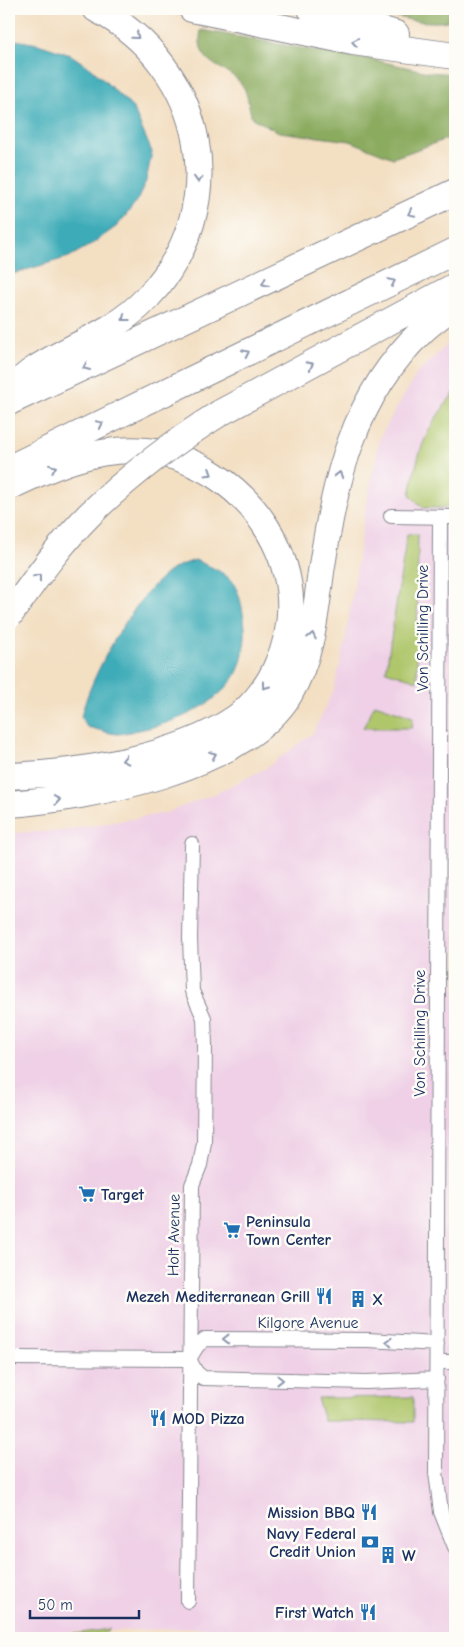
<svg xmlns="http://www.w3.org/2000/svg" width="464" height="1647" viewBox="0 0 464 1647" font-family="'Comic Neue',sans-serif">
	<rect width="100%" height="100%" fill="#fdfcf7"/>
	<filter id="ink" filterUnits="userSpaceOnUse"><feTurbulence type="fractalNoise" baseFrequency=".02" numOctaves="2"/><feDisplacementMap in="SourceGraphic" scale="10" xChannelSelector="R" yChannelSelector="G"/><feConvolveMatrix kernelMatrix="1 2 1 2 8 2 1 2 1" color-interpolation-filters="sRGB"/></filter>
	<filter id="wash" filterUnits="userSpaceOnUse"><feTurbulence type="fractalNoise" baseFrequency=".0096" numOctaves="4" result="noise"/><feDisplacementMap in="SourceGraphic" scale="20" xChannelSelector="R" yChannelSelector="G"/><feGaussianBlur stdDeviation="1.12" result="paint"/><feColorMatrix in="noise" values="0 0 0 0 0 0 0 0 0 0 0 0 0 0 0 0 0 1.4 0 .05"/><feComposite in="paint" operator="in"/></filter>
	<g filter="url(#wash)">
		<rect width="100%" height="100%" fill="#f3dfc2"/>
		<path fill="#efd0e6" d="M455,336V1638L232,1634L206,1628L72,1632L57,1638H9V833L60,831L166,813L214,794L266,768L313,733L334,689L345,642L365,512L380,437L416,375Z"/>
		<path fill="#afc66b" stroke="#657a64" d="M455,392V508H423L410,495C418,449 426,428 455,392Z
			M407,534H418L417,681L386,671Z
			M375,704L413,717L412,728H363Z
			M413,1397V1422L324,1421L317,1398Z
			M110,1629L96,1638H46Z"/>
		<path fill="#8bab5f" stroke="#536d5e" d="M364,9H455V19C427,28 392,15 364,9Z
			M201,30L317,51L343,53L428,72L455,74V136L393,158L350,141L279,132L252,118C249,109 248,96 244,88C231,64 193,69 201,30Z"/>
		<path fill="#3cacb8" stroke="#2c6e8b" d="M9,39L38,44L71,55L92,69L133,108L152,152L146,181L136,203L117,226L92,244L69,257L9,275Z
			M195,560C231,575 238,579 244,619C247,636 244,663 234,678C212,708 174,723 139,730C132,731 124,734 117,734C107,733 97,729 87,727L81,717C90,675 137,592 173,569C179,565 188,563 195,560Z"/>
	</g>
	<g filter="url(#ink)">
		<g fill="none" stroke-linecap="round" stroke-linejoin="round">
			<g stroke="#878790" stroke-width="16">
				<path id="minor" d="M391,516L455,517
					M440,517L436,1472L441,1512L455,1547
					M9,1358L189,1359
					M189,1359L197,1346L205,1339L368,1340L437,1344
					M189,1359L196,1372L203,1378L366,1382L437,1379
					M438,1362H455
					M188,1601L192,1185L200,1165L204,1143L205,1045L204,1018L192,991L190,938L192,844"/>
			</g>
			<g stroke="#878790" stroke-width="28">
				<path id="motorway" d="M192,9L353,42L455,56
					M311,9L396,34
					M9,391C17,384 25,375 35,369C72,345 115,332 146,299C235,207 206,66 96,9
					M9,402L455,192
					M220,413L455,286
					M12,467L455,251
					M9,487C52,466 97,446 146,451C245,461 321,569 278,663C270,683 255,704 237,717C180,757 78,774 9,776
					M9,804C89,798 244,769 289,695C312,655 315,617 321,572C335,481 352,397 423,330C433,321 445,313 455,304"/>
			</g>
			<use href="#minor" stroke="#fff" stroke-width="14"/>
			<use href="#motorway" stroke="#fff" stroke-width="26"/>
			<g stroke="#878790" stroke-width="28" stroke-linecap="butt">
				<path id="motorway-bridge" d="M9,616C34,581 59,545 90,514C129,476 174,442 220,413"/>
			</g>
			<use href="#motorway-bridge" stroke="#fff" stroke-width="26"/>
		</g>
		<defs><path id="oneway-chevron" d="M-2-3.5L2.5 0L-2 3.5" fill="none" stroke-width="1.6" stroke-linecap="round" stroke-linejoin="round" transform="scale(1.25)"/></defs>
		<g stroke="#8d97ae">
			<use href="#oneway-chevron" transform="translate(136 36) rotate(41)"/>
			<use href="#oneway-chevron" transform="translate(355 42) rotate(-170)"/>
			<use href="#oneway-chevron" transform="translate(198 179) rotate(93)"/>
			<use href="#oneway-chevron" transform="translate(411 213) rotate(154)"/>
			<use href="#oneway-chevron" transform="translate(392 282) rotate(-26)"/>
			<use href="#oneway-chevron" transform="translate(265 283) rotate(155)"/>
			<use href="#oneway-chevron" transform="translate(125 318) rotate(142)"/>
			<use href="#oneway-chevron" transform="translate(246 353) rotate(-26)"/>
			<use href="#oneway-chevron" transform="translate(310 365) rotate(-28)"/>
			<use href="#oneway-chevron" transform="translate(86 367) rotate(155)"/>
			<use href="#oneway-chevron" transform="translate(100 424) rotate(-26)"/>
			<use href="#oneway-chevron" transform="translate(53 468) rotate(-22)"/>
			<use href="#oneway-chevron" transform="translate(209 473) rotate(32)"/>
			<use href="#oneway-chevron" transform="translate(339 475) rotate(-76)"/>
			<use href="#oneway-chevron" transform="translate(38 577) rotate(-53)"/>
			<use href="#oneway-chevron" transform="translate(312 636) rotate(-78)"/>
			<use href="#oneway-chevron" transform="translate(265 686) rotate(126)"/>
			<use href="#oneway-chevron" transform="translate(213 755) rotate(-22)"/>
			<use href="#oneway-chevron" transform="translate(125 760) rotate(167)"/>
			<use href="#oneway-chevron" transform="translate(57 800) rotate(-10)"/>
			<use href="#oneway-chevron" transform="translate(226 1339) rotate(-180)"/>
			<use href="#oneway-chevron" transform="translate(389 1342) rotate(-177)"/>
			<use href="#oneway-chevron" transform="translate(280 1380) rotate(1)"/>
		</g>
	</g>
	<defs>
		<g id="supermarket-bare" transform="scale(1.35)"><path d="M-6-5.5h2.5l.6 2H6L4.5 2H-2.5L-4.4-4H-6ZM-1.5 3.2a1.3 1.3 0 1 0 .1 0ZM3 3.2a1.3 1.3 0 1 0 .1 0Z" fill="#1f6fb2" stroke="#fdfcf7" stroke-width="2.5" paint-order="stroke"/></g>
		<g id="restaurant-bare" transform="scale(1.35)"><path d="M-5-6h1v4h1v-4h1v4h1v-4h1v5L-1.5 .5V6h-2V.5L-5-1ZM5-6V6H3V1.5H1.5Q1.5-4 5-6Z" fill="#1f6fb2" stroke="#fdfcf7" stroke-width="2.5" paint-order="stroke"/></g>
		<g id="building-bare" transform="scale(1.35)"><path d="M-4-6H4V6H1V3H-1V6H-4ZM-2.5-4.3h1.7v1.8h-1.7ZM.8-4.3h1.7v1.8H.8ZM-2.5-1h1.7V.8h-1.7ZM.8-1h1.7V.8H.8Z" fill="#1f6fb2" stroke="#fdfcf7" stroke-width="2.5" paint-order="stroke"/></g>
		<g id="bank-bare" transform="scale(1.35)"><path d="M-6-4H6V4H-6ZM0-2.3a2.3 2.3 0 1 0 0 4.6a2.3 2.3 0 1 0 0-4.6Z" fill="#1f6fb2" stroke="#fdfcf7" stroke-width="2.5" paint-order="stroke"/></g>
	</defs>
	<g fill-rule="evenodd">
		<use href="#supermarket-bare" x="87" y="1194"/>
		<use href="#supermarket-bare" x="232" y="1230"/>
		<use href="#restaurant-bare" x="324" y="1296"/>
		<use href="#building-bare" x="358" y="1299"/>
		<use href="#restaurant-bare" x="158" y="1418"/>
		<use href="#restaurant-bare" x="369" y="1512"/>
		<use href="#bank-bare" x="370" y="1542"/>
		<use href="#building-bare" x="388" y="1555"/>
		<use href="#restaurant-bare" x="368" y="1612"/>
	</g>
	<g text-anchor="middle" stroke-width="5" stroke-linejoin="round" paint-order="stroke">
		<g font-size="16" fill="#1b2f5e" stroke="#fdfcf7">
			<text transform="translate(422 628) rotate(-90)" y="6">Von Schilling Drive</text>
			<text transform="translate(419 1033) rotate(-90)" y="6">Von Schilling Drive</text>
			<text transform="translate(173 1235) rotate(-89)" y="6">Holt Avenue</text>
			<text x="308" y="1328">Kilgore Avenue</text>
		</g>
		<g font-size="16" font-weight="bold" fill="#1b2f5e" stroke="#fdfcf7" text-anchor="start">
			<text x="101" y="1200">Target</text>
			<text x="246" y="1227">Peninsula<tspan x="246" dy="18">Town Center</tspan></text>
			<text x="310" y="1302" text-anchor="end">Mezeh Mediterranean Grill</text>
			<text x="372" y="1305">X</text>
			<text x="172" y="1424">MOD Pizza</text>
			<text x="355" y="1518" text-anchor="end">Mission BBQ</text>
			<text x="356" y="1539" text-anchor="end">Navy Federal<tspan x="356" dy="18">Credit Union</tspan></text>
			<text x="402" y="1561">W</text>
			<text x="354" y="1618" text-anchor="end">First Watch</text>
		</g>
	</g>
	<rect width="464" height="1647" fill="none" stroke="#fdfcf7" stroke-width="30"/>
	<path d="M30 1610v8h109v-8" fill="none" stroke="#1b2f5e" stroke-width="2.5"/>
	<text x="38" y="1610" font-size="15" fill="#1b2f5e" stroke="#fdfcf7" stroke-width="4" paint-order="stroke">50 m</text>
</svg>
